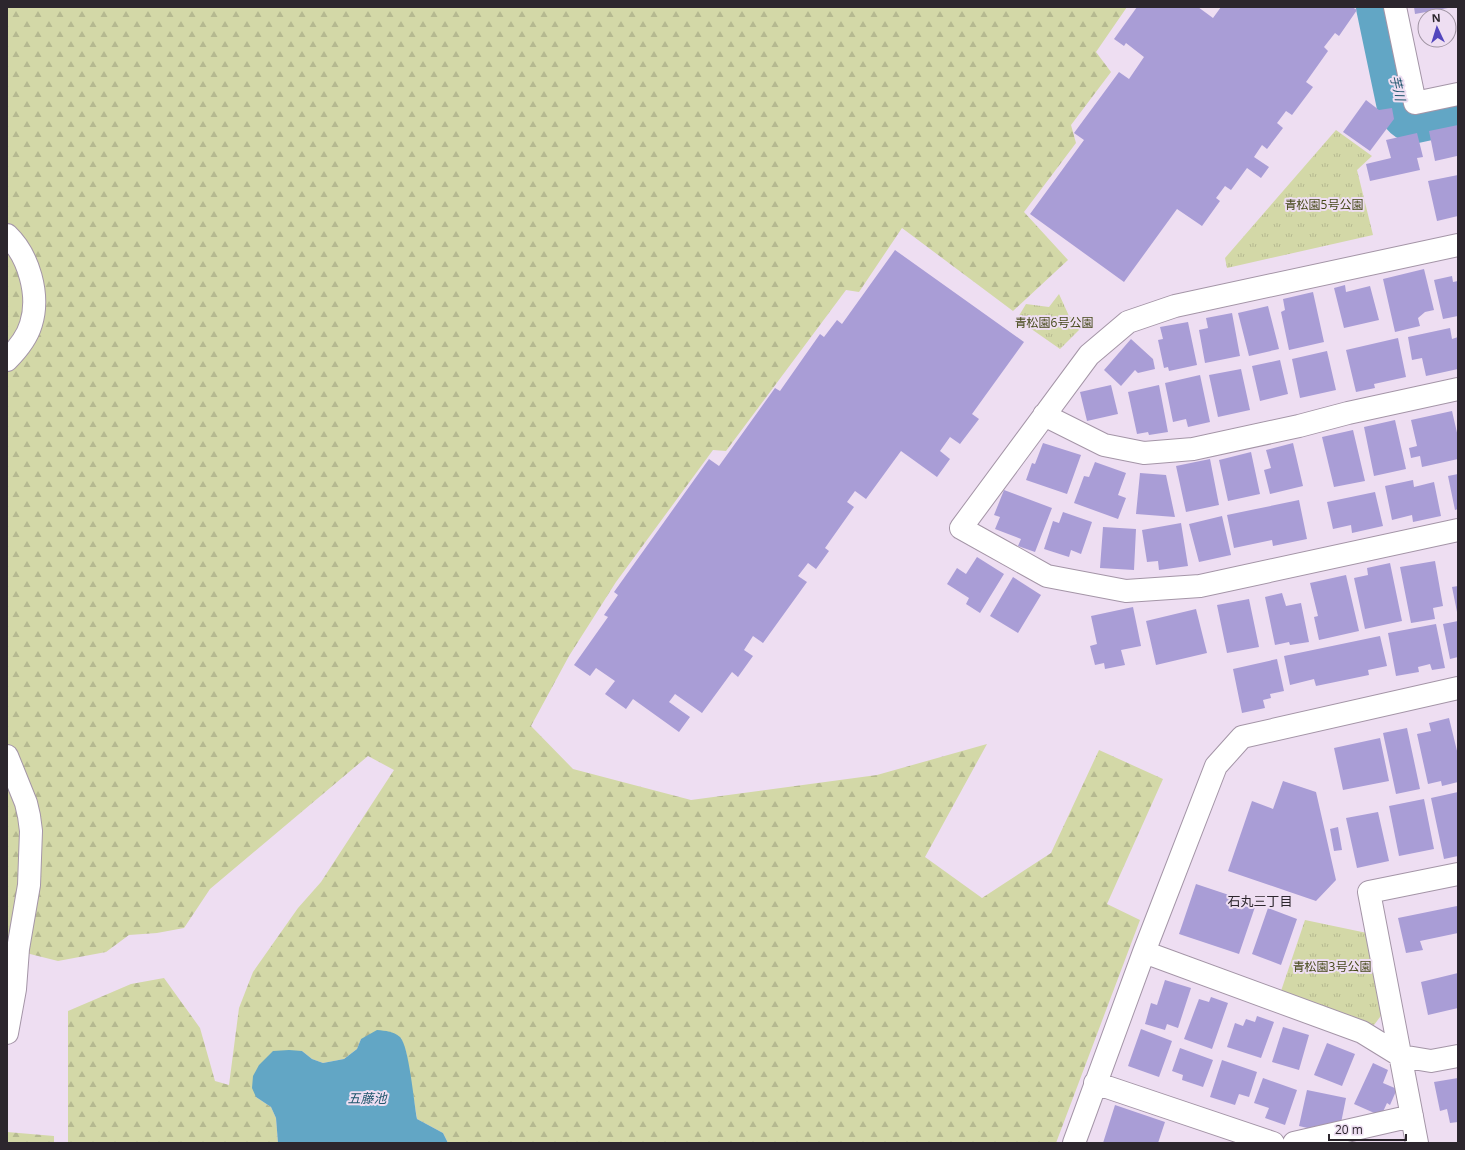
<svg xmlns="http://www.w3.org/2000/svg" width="1465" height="1150" viewBox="0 0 1465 1150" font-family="'Open Sans','Noto Sans JP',sans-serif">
	<defs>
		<pattern id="grass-tufts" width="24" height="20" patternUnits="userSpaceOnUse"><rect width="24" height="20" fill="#d3d8a7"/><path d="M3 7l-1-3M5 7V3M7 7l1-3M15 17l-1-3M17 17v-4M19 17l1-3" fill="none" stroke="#b5b990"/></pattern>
		<pattern id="forest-firs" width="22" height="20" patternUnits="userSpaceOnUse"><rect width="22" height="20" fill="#d3d8a7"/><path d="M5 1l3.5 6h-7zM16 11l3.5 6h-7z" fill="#b5b990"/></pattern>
	</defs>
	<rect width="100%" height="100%" fill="#eedef2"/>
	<path fill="url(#grass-tufts)" d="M1336,130L1372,156L1357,170L1373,235L1227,268L1225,258Z
		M1059,294L1069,316L1083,326L1060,349L1017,319L1026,304L1049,307Z
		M1305,920L1367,933L1383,1013L1374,1025L1281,991Z"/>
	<path fill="url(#forest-firs)" d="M7,7H1127L1096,52L1111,72L1071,125L1076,143L1024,212L1068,260L1013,311L902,228L859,292L846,290L726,451L713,450L616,582L569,656L531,726L573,769L691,800L877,775L987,744L925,857L982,898L1051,853L1099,750L1163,779L1107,904L1140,920L1056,1143H448L443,1133L417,1119L406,1052L401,1038L361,1039L357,1049L344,1059L323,1063L312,1059L302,1051L256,1097L271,1107L276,1118L278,1143H68V1011L131,984L164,978L200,1028L215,1081L229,1085L239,1008L253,972L298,908L321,882L394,770L368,756L210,889L184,928L157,933L129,935L106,952L58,961L26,953H7Z
		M7,1132L54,1136V1143H7Z"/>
	<path fill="#62a6c5" d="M377,1030C386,1031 393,1031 400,1037C409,1046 414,1103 417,1119L443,1133L448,1143H278L276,1118L271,1107L256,1097L252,1088L253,1076L259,1065L273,1051L289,1050L302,1051L312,1059L323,1063L344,1059L357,1049L361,1039Z"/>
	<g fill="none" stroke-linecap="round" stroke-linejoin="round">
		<path stroke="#62a6c5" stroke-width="46" d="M1379,7L1400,107C1404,115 1407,119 1416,120L1458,111"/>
	</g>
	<path fill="#a99dd6" d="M1137,7H1198L1213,18L1221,7H1352L1357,10L1339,36L1335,33L1324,47L1328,51L1306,82L1313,87L1292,115L1286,111L1277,123L1283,128L1267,149L1262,145L1254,157L1269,167L1261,178L1247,168L1231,190L1225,186L1216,198L1220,201L1202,226L1177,209L1124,282L1030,214L1084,140L1074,133L1119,72L1129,79L1144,57L1126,43L1124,46L1114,39Z
		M1414,7H1448V8L1415,14Z
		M1366,100L1379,110L1392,108L1394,119L1370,151L1343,132Z
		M1458,125V160L1457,156L1435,161L1429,131Z
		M1417,133L1423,157L1417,158L1420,170L1370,181L1366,164L1391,158L1386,140Z
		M1458,175V216L1437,221L1428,181Z
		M895,250L1024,342L972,414L979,419L960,444L950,437L940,451L950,459L937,477L901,451L866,499L855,491L847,502L854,507L825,548L829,551L816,569L808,563L798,576L807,582L763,643L753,636L744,650L753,656L738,677L732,672L702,713L675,694L669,702L690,717L679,732L633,699L626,709L605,694L615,681L596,668L590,676L574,665L608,617L604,615L618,595L614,592L709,459L719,466L775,388L780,391L820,334L824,337L837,320L842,324Z
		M1424,269L1434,310L1425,312L1418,318L1420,326L1395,332L1383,279Z
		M1452,276L1453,282L1458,281V316L1443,319L1434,280Z
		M1345,285L1346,292L1370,286L1379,320L1344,328L1334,288Z
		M1313,292L1324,342L1289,350L1281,312L1285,310L1283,299Z
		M1268,306L1279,349L1249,356L1238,313Z
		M1232,313L1240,356L1205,363L1199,330L1208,328L1206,318Z
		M1188,322L1197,365L1169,371L1168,367L1164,368L1158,340L1163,339L1160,327Z
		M1450,328L1452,339L1458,337V369L1426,376L1422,358L1412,360L1408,337Z
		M1398,338L1406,377L1374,384L1375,388L1356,392L1346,350Z
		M1131,339L1153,359L1155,369L1138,373L1135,370L1121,386L1104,370Z
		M1327,351L1336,390L1300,398L1292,359Z
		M1280,360L1288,394L1260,401L1252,366Z
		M1241,369L1250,410L1218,417L1209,375Z
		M1200,375L1210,422L1188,427L1186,419L1173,422L1165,383Z
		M1111,385L1118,414L1087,421L1080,392Z
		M1159,385L1168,432L1149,435L1148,432L1137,434L1128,392Z
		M1452,411L1458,437V459L1422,467L1420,456L1411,458L1409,448L1417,446L1411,420Z
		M1395,420L1406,469L1374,476L1364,427Z
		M1353,430L1365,481L1334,487L1322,437Z
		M1043,443L1081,455L1067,494L1026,480L1032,463L1035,464Z
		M1293,443L1303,486L1270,494L1264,470L1271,468L1266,450Z
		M1251,452L1260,494L1228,501L1219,460Z
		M1210,459L1219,505L1186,512L1176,466Z
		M1095,462L1126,473L1118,495L1126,498L1118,519L1074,503L1084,476L1089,477Z
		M1140,473L1166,475L1175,517L1136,514Z
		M1458,474V509L1455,510L1448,476Z
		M1413,480L1414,487L1434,482L1441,516L1413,522L1412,515L1392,520L1385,486Z
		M1004,490L1052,508L1035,552L1018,546L1021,539L995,529L1000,517L994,515Z
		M1375,492L1383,526L1352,533L1351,525L1333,529L1327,502Z
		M1299,500L1307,539L1273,546L1272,540L1234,548L1227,515Z
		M1063,512L1092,522L1081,554L1071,550L1069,557L1044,549L1053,521L1059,523Z
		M1222,516L1231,555L1199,562L1189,524Z
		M1181,523L1188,566L1159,570L1158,561L1147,562L1142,530Z
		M1103,527L1136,529L1134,570L1100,568Z
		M977,557L1004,574L980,613L966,604L969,598L947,584L957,568L966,574Z
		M1435,561L1443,606L1433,608L1435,619L1411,623L1400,567Z
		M1390,563L1402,621L1365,629L1354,578L1368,575L1367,568Z
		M1346,575L1359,631L1319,640L1314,617L1318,616L1310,583Z
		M1013,577L1041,595L1018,633L990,616Z
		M1458,586V612H1457L1452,587Z
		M1282,593L1286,606L1301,603L1309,642L1290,645L1289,642L1275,645L1265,597Z
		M1249,599L1259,647L1227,653L1217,605Z
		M1133,607L1141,646L1121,650L1125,665L1105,669L1104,663L1095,665L1090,646L1097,644L1091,616Z
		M1196,609L1207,653L1156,665L1146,621Z
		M1458,621V657L1450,659L1443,624Z
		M1436,624L1445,668L1432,670L1430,664L1418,667L1419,672L1396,676L1388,633Z
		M1380,636L1387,666L1368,670L1369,675L1316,686L1314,679L1290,685L1284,656Z
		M1277,659L1284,691L1270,694L1271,698L1263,700L1265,708L1242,713L1233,669Z
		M1449,718L1458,755V782L1442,786L1441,781L1428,784L1417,734L1431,731L1429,723Z
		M1407,728L1420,789L1396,794L1383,733Z
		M1380,738L1389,781L1343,790L1334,748Z
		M1283,781L1316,792L1336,880L1316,901L1228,871L1252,801L1273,809Z
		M1458,792V856L1444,859L1431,798Z
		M1424,799L1434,849L1399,856L1389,806Z
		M1378,812L1389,861L1357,868L1346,818Z
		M1338,827L1342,850L1334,851L1330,829Z
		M1196,884L1256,904L1239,954L1179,934Z
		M1457,906L1458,933L1420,941L1423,950L1406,953L1398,918Z
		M1268,908L1297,919L1281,965L1252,954Z
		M1458,973V1008L1428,1015L1421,982Z
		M1165,980L1191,988L1178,1028L1167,1024L1165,1030L1145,1024L1151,1003L1157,1005Z
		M1211,997L1228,1003L1212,1049L1184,1039L1199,999L1209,1002Z
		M1257,1016L1274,1022L1261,1058L1227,1047L1235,1023L1243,1026L1246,1019L1255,1022Z
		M1283,1027L1309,1035L1299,1070L1272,1062Z
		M1141,1029L1172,1041L1159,1077L1128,1066Z
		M1327,1043L1355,1054L1342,1086L1314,1075Z
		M1180,1048L1213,1060L1203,1087L1182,1080L1183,1075L1172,1071Z
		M1222,1060L1257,1072L1249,1097L1239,1094L1235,1105L1210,1097Z
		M1373,1063L1388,1070L1383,1083L1397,1089L1390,1105L1387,1103L1381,1116L1354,1104Z
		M1263,1078L1297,1090L1285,1125L1265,1118L1269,1108L1254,1103Z
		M1458,1078V1122L1450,1123L1447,1109L1440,1111L1434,1082Z
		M1307,1090L1346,1098L1341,1123L1330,1128L1318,1125L1316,1130L1299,1126Z
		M1115,1105L1165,1122L1158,1143H1103Z"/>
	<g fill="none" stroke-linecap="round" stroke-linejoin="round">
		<g stroke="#a495a7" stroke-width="24">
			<path id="minor" d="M1395,7L1415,103L1458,94
				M7,235C29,256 40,295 31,324C27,338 17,350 7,360
				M1458,245L1175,306L1128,322L1089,355L961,528L1047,576L1126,591L1200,586L1458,530
				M1044,415L1104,445L1144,453L1193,449L1299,426L1348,413L1458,389
				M7,756L26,803L29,816L31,831L29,885L18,949L15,989L7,1033
				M1144,952L1362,1032L1401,1056L1431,1061L1458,1056
				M1095,1083L1273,1143
				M1074,1143L1144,952L1216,766L1242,737L1458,688
				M1294,1143L1412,1116
				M1417,1143L1369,892L1458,874"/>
		</g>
		<use href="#minor" stroke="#fff" stroke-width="22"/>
	</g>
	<g text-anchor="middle" stroke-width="4" stroke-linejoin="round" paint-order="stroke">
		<g font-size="12" fill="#454819" stroke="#eedef2">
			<text x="1324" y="209">青松園5号公園</text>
			<text x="1054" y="327">青松園6号公園</text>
			<text x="1332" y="971">青松園3号公園</text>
		</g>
		<g font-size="13" font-style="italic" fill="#20566d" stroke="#eedef2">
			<text transform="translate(1398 88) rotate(77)" y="5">芋川</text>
			<text x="367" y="1103">五藤池</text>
		</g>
		<g font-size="13" fill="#2c262d" stroke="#eedef2">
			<text x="1260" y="906">石丸三丁目</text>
		</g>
	</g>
	<rect width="1465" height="1150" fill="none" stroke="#2c262d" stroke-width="16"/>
	<g transform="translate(1437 28) rotate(356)"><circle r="19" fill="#eedef2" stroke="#a094a3"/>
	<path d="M0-3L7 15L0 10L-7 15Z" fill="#5346bd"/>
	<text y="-6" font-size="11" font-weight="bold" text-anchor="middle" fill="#2c262d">N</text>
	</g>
	<path d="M1329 1134v6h77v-6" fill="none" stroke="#2c262d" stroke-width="2"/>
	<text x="1335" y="1134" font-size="12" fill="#2c262d" stroke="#eedef2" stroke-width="3" paint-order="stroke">20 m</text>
</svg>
